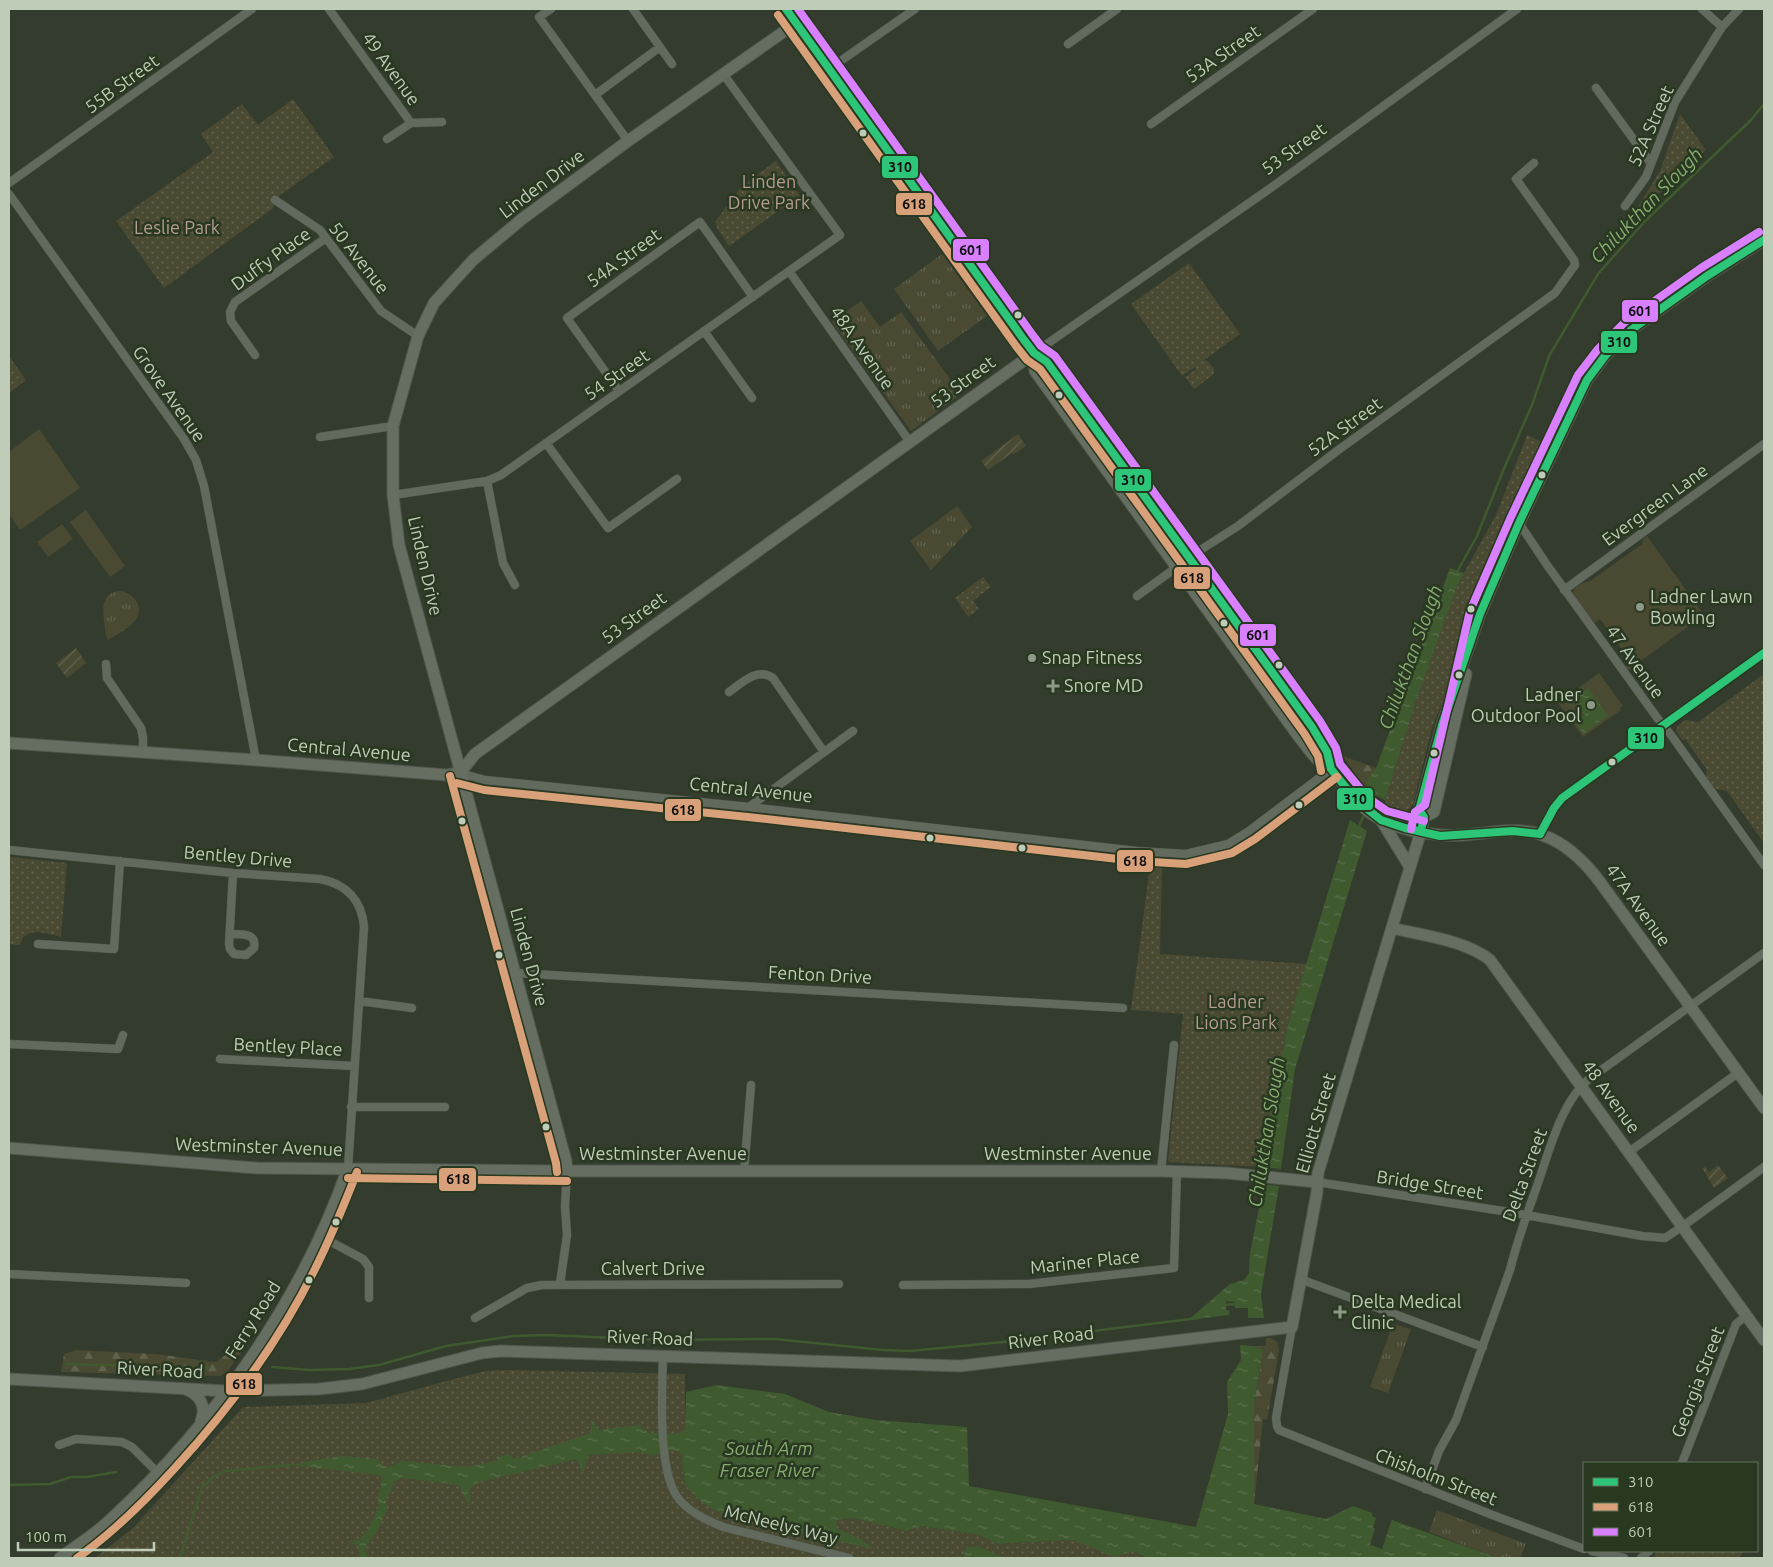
<svg xmlns="http://www.w3.org/2000/svg" width="1773" height="1567" viewBox="0 0 1773 1567" font-family="Ubuntu,sans-serif">
	<defs>
		<pattern id="grass-tufts" width="24" height="20" patternUnits="userSpaceOnUse" patternTransform="scale(1.25)"><rect width="24" height="20" fill="#4a4a33"/><path d="M3 7l-1-3M5 7V3M7 7l1-3M15 17l-1-3M17 17v-4M19 17l1-3" fill="none" stroke="#62634e"/></pattern>
		<pattern id="forest-firs" width="22" height="20" patternUnits="userSpaceOnUse" patternTransform="scale(1.25)"><rect width="22" height="20" fill="#4a4a33"/><path d="M5 1l3.5 6h-7zM16 11l3.5 6h-7z" fill="#62634e"/></pattern>
		<pattern id="park-dots" width="8" height="8" patternUnits="userSpaceOnUse" patternTransform="scale(1.25)"><rect width="8" height="8" fill="#4a4a33"/><path d="M2 2h.1M6 6h.1" fill="none" stroke="#62634e" stroke-width="1.8" stroke-linecap="round"/></pattern>
		<pattern id="garden-furrows" width="10" height="10" patternUnits="userSpaceOnUse" patternTransform="scale(1.25)"><rect width="10" height="10" fill="#4a4a33"/><path d="M-1 1l2-2M0 10L10 0M9 11l2-2" fill="none" stroke="#62634e"/></pattern>
		<pattern id="water-ripples" width="26" height="14" patternUnits="userSpaceOnUse" patternTransform="scale(1.25)"><rect width="26" height="14" fill="#405a30"/><path d="M2 4q2-2 4 0t4 0M15 11q2-2 4 0t4 0" fill="none" stroke="#5a704c"/></pattern>
	</defs>
	<rect width="100%" height="100%" fill="#333c2d"/>
	<path fill="url(#grass-tufts)" d="M942,254L987,316L938,351L894,289Z
		M861,301L880,327L901,312L961,394L911,431L832,322Z
		M957,506L972,527L931,570L910,541Z
		M120,591C134,593 145,607 135,621C129,628 116,635 108,640C105,634 105,627 104,620C102,606 103,593 120,591Z
		M1393,1324L1411,1329L1388,1393L1370,1387Z
		M1437,1510L1526,1544L1520,1558H1498L1429,1532Z"/>
	<path fill="url(#forest-firs)" d="M1343,756L1376,768L1366,785V790Z
		M251,1338L228,1371L220,1376L61,1372L64,1354L76,1350L156,1354L215,1362Z
		M1266,1338H1271L1277,1342L1279,1350L1267,1420L1263,1419L1254,1504V1403L1263,1350L1254,1346H1266Z"/>
	<path fill="url(#park-dots)" d="M293,99L334,157L280,195L272,209L164,288L116,221L213,152L201,134L242,104L258,125Z
		M1680,114L1706,150L1629,221L1660,171Z
		M776,161L800,196L729,246L717,228L715,222L741,187Z
		M1189,263L1240,334L1204,360L1208,361L1214,369V374L1194,389L1185,377L1196,369L1195,367L1182,376L1131,304Z
		M9,356L26,380L9,393Z
		M1527,435L1547,444L1489,568L1450,684L1432,728L1413,804C1406,815 1397,814 1385,810V800L1416,701L1458,584L1497,513Z
		M983,577L991,587L973,601L979,609L968,617L955,598Z
		M1764,674V843L1727,791L1715,789L1706,776L1707,770L1686,740H1682L1676,730L1678,726L1685,720L1698,722Z
		M9,857L67,863L61,937C47,934 25,925 20,945L9,944Z
		M1150,866H1162L1160,954L1307,964L1288,1024L1272,1105L1262,1167L1168,1162L1183,1014L1131,1010Z
		M505,1370L685,1374V1430L681,1452L685,1485L855,1536L836,1529V1520L852,1518L907,1531L921,1526L979,1535L998,1544L1073,1540L1133,1551L1147,1558H1005L979,1547H966L963,1558H95L133,1528L243,1407L366,1403L469,1375L486,1371Z
		M1656,1551H1743L1740,1558H1654Z"/>
	<path fill="url(#garden-furrows)" d="M1018,434L1026,446L1013,455L1012,453L988,470L981,461Z
		M76,648L86,663L67,678L56,663Z
		M1718,1165L1728,1178L1714,1188L1702,1168L1705,1167L1709,1172Z"/>
	<path fill="#4a4a33" d="M39,429L80,488L20,530L9,514V452Z
		M86,510L125,566L110,577L70,522Z
		M62,524L73,539L48,557L37,542Z
		M1647,536L1704,615L1627,671L1625,666L1631,662L1600,619L1595,623L1593,622L1576,599L1573,592C1577,584 1583,583 1590,581L1642,544L1643,539Z
		M1599,673L1623,706L1620,708L1621,710L1583,737L1558,703Z"/>
	<path fill="url(#water-ripples)" d="M1450,568L1464,573L1458,584L1416,701L1385,800L1366,790C1366,781 1370,775 1376,768Z
		M1588,688L1608,716L1583,734L1575,722L1585,715L1573,699Z
		M1350,820L1367,831L1295,1069L1281,1169L1262,1167L1272,1105L1288,1024Z
		M1262,1184L1279,1186L1261,1294L1264,1318H1248V1308H1235V1302L1226,1301V1310L1230,1311L1229,1315L1188,1320L1230,1284L1244,1280L1249,1273L1250,1253L1260,1203Z
		M1240,1345L1254,1346L1263,1350L1254,1403V1504L1326,1519L1353,1506L1498,1558H1147L1133,1551L1114,1557L1073,1540L998,1544L979,1535L921,1526L907,1531L852,1518L836,1520L837,1529L855,1536L875,1549L730,1518L704,1504L685,1485L681,1453L675,1450L652,1456L641,1452L588,1455L583,1474L577,1459L479,1482L470,1488V1508L459,1485L402,1478L394,1482L386,1501L387,1510L376,1533L365,1547L368,1558H360L358,1546L347,1541L359,1540L370,1527L379,1505C375,1495 385,1485 380,1475L290,1465L341,1456L376,1459L383,1466L390,1467L401,1461L467,1467L496,1461L501,1456L508,1454L514,1459L590,1433L592,1420L598,1430L640,1425L649,1433L676,1434L685,1430L686,1392L716,1385L785,1394L829,1412L876,1420L967,1427L969,1486L1196,1527L1228,1414L1227,1382L1241,1360Z
		M966,1547H979L1005,1558H963Z"/>
	<path fill="#333c2d" d="M1373,1512L1392,1519L1382,1549L1370,1545L1375,1529L1373,1528L1376,1518L1372,1516Z"/>
	<g fill="none" stroke-linecap="round" stroke-linejoin="round">
		<path stroke="#405a30" stroke-width="2.5" d="M1457,572L1477,536L1503,471L1532,405L1549,356L1598,274L1645,221L1751,120L1764,104
			M1368,808L1375,793
			M1358,828L1365,813
			M1223,1305L1238,1304
			M66,1364L208,1368
			M272,1367L310,1370L349,1369L379,1365L446,1346L513,1336L547,1335L661,1340L775,1339L883,1350L910,1351L1003,1342L1199,1318
			M9,1485L50,1484L71,1477H87L116,1472
			M180,1558L202,1487L213,1477L226,1471L290,1465"/>
		<g stroke="#4f564b" stroke-width="9">
			<path id="street" d="M329,9L411,123
				M551,9L539,17L628,141
				M633,9L672,64
				M1702,9L1722,27
				M1068,44L1117,9
				M829,69L915,9
				M1596,88L1650,162
				M595,95L660,47
				M1151,124L1313,9
				M387,139L411,123L442,122
				M9,183L252,9
				M9,194L184,439L196,460L204,486L256,760
				M275,200L320,230L381,311L418,336
				M1625,206L1646,177L1675,102L1722,27L1739,9
				M789,271L910,442
				M704,331L752,398
				M1034,353L1272,187L1517,9
				M255,355L231,321L230,312L235,302L326,238
				M619,391L567,318L700,222L753,297
				M320,437L393,426
				M546,443L608,528L677,479
				M487,481L503,563L515,585
				M393,495L487,481L501,475L840,235L724,75
				M1519,523L1547,565L1658,719L1671,735L1764,865
				M1564,590L1764,444
				M1137,596L1202,549L1238,526L1337,451L1555,293L1575,265L1574,260L1516,179L1534,163
				M106,664L107,678L141,728L143,738V753
				M729,692C742,683 757,667 773,678L824,752
				M460,773L485,780L749,807L1137,851L1186,854L1228,844L1249,831L1331,769
				M749,807L853,731
				M1540,834L1554,808L1562,798L1764,653
				M9,850L233,873L320,879C346,884 362,900 364,927L348,1168
				M230,934C242,934 257,933 254,948L246,955L234,954L230,949L229,944L233,873
				M38,944L114,949L120,861
				M515,973L1123,1008
				M359,1001L412,1008
				M9,1044L118,1049L123,1035
				M220,1059L354,1066
				M351,1107H445
				M1629,1152L1738,1073
				M1161,1171L1174,1045
				M744,1172L751,1085
				M1317,1182L1515,1213L1642,1236L1665,1238L1683,1226L1764,1167
				M320,1236L363,1259L369,1267V1298
				M9,1274L186,1283
				M1300,1279L1483,1347
				M560,1284L567,1235L565,1206L567,1171
				M903,1285L1029,1284L1174,1268L1177,1171
				M475,1318L527,1288L542,1285L839,1284
				M1292,1327L1276,1418L1277,1426L1279,1430L1495,1516L1584,1549
				M663,1357C662,1392 658,1466 676,1495C686,1511 706,1520 723,1527L849,1558
				M59,1445L76,1439L122,1442L132,1447L158,1473
				M1682,1463L1736,1324L1747,1315
				M1425,1489L1439,1451L1456,1420L1510,1270C1517,1241 1527,1214 1537,1186C1549,1152 1561,1102 1589,1079L1764,953
				M1592,1551L1624,1558
				M1641,1558L1649,1551"/>
		</g>
		<g stroke="#4f564b" stroke-width="13">
			<path id="secondary" d="M786,9L1024,340L1034,353L1047,362L1312,727L1327,752L1331,769
				M1034,353L1035,371L1299,737C1305,744 1310,752 1316,758C1320,763 1327,765 1331,769C1336,773 1339,779 1343,784C1354,798 1365,812 1382,820C1407,833 1446,838 1474,834C1496,832 1520,827 1542,835C1566,843 1585,862 1600,882L1764,1108
				M9,743L256,760L447,775L460,773
				M460,773L475,754L1034,353
				M1424,817L1434,812L1466,674
				M1381,820L1410,867
				M1392,928C1424,936 1465,940 1490,960L1764,1340
				M9,1148L257,1168L567,1171H1161L1226,1173L1317,1182
				M567,1171L566,1161L399,545L393,495V426L418,336L434,303L473,260L522,219L628,141L796,23
				M9,1379L226,1391L319,1389L362,1384L482,1353L500,1351L960,1366L1292,1327L1317,1192L1318,1173L1421,831L1424,817L1419,810L1442,725L1480,614L1519,523L1587,380L1605,356L1631,330L1707,276L1764,240
				M185,1389C200,1394 207,1407 201,1421
				M60,1558C77,1545 96,1534 111,1519C215,1423 301,1302 348,1168"/>
		</g>
		<use href="#street" stroke="#626a5d" stroke-width="8"/>
		<use href="#secondary" stroke="#666e62" stroke-width="11"/>
		<g stroke="#293820" stroke-width="11">
			<path id="bus-1" d="M786,9L1024,340L1034,353L1047,362L1312,727L1327,752L1331,769L1356,800L1381,820L1405,828L1440,836L1513,831L1540,834
				M1421,831L1424,817L1419,810L1442,725L1480,614L1519,523L1587,380L1605,356L1631,330L1707,276L1764,240
				M1540,834L1554,808L1562,798L1764,653"/>
		</g>
		<g stroke="#293820" stroke-width="11">
			<path id="bus-2" d="M778,15L1016,346L1027,360L1040,369L1304,733L1318,756L1321,771
				M450,776L556,1163L557,1172
				M457,783L484,790L748,817L1136,861L1186,864L1232,853L1255,839L1337,777
				M348,1178L567,1181
				M77,1558C113,1533 144,1502 174,1469C229,1409 279,1342 315,1269C331,1237 344,1205 357,1172"/>
		</g>
		<g stroke="#293820" stroke-width="11">
			<path id="bus-3" d="M798,9L1032,334L1041,346L1055,356L1320,721L1336,748L1340,764L1367,797L1387,811L1424,821
				M1411,829L1415,812L1425,805L1470,611L1510,519L1578,375L1598,349L1625,322L1701,268L1759,232"/>
		</g>
		<use href="#bus-1" stroke="#2dc577" stroke-width="8"/>
		<use href="#bus-2" stroke="#d9a179" stroke-width="8"/>
		<use href="#bus-3" stroke="#d880ff" stroke-width="8"/>
	</g>
	<g fill="#bfccb8" stroke="#293820" stroke-width="2">
		<circle cx="863" cy="133" r="4.5"/>
		<circle cx="1018" cy="315" r="4.5"/>
		<circle cx="1059" cy="395" r="4.5"/>
		<circle cx="1542" cy="475" r="4.5"/>
		<circle cx="1471" cy="609" r="4.5"/>
		<circle cx="1224" cy="623" r="4.5"/>
		<circle cx="1279" cy="665" r="4.5"/>
		<circle cx="1459" cy="675" r="4.5"/>
		<circle cx="1434" cy="753" r="4.5"/>
		<circle cx="1612" cy="762" r="4.5"/>
		<circle cx="1299" cy="805" r="4.5"/>
		<circle cx="462" cy="821" r="4.5"/>
		<circle cx="930" cy="838" r="4.5"/>
		<circle cx="1022" cy="848" r="4.5"/>
		<circle cx="499" cy="955" r="4.5"/>
		<circle cx="546" cy="1127" r="4.5"/>
		<circle cx="336" cy="1222" r="4.5"/>
		<circle cx="309" cy="1280" r="4.5"/>
	</g>
	<g fill="#8e9a87" stroke="#293820" stroke-width="2">
		<circle cx="1640" cy="607" r="5"/>
		<circle cx="1032" cy="658" r="5"/>
		<path d="M1050.5 678.5h5v5h5v5h-5v5h-5v-5h-5v-5h5z"/>
		<circle cx="1591" cy="705" r="5"/>
		<path d="M1337.5 1304.5h5v5h5v5h-5v5h-5v-5h-5v-5h5z"/>
	</g>
	<g text-anchor="middle" stroke-width="5" stroke-linejoin="round" paint-order="stroke">
		<g font-size="18" fill="#bfccb8" stroke="#293820">
			<text transform="translate(1223 54) rotate(-35)" y="6">53A Street</text>
			<text transform="translate(391 69) rotate(54)" y="6">49 Avenue</text>
			<text transform="translate(122 84) rotate(-36)" y="6">55B Street</text>
			<text transform="translate(1651 126) rotate(-66)" y="6">52A Street</text>
			<text transform="translate(1294 149) rotate(-36)" y="6">53 Street</text>
			<text transform="translate(542 184) rotate(-37)" y="6">Linden Drive</text>
			<text transform="translate(359 258) rotate(52)" y="6">50 Avenue</text>
			<text transform="translate(624 258) rotate(-36)" y="6">54A Street</text>
			<text transform="translate(271 259) rotate(-36)" y="6">Duffy Place</text>
			<text transform="translate(862 348) rotate(55)" y="6">48A Avenue</text>
			<text transform="translate(617 375) rotate(-35)" y="6">54 Street</text>
			<text transform="translate(963 382) rotate(-36)" y="6">53 Street</text>
			<text transform="translate(169 394) rotate(55)" y="6">Grove Avenue</text>
			<text transform="translate(1345 427) rotate(-36)" y="6">52A Street</text>
			<text transform="translate(1655 505) rotate(-36)" y="6">Evergreen Lane</text>
			<text transform="translate(425 566) rotate(77)" y="6">Linden Drive</text>
			<text transform="translate(634 618) rotate(-36)" y="6">53 Street</text>
			<text transform="translate(1635 662) rotate(54)" y="6">47 Avenue</text>
			<text transform="translate(349 750) rotate(5)" y="6">Central Avenue</text>
			<text transform="translate(751 790) rotate(6)" y="6">Central Avenue</text>
			<text transform="translate(238 857) rotate(5)" y="6">Bentley Drive</text>
			<text transform="translate(1638 905) rotate(54)" y="6">47A Avenue</text>
			<text transform="translate(529 957) rotate(75)" y="6">Linden Drive</text>
			<text transform="translate(820 975) rotate(3)" y="6">Fenton Drive</text>
			<text transform="translate(288 1047) rotate(3)" y="6">Bentley Place</text>
			<text transform="translate(1611 1097) rotate(54)" y="6">48 Avenue</text>
			<text transform="translate(1316 1123) rotate(-74)" y="6">Elliott Street</text>
			<text transform="translate(259 1147) rotate(2)" y="6">Westminster Avenue</text>
			<text x="663" y="1160">Westminster Avenue</text>
			<text x="1068" y="1160">Westminster Avenue</text>
			<text transform="translate(1525 1175) rotate(-70)" y="6">Delta Street</text>
			<text transform="translate(1430 1185) rotate(9)" y="6">Bridge Street</text>
			<text transform="translate(1085 1262) rotate(-6)" y="6">Mariner Place</text>
			<text x="653" y="1275">Calvert Drive</text>
			<text transform="translate(253 1320) rotate(-58)" y="6">Ferry Road</text>
			<text transform="translate(650 1338) rotate(2)" y="6">River Road</text>
			<text transform="translate(1051 1338) rotate(-7)" y="6">River Road</text>
			<text transform="translate(160 1370) rotate(3)" y="6">River Road</text>
			<text transform="translate(1698 1382) rotate(-69)" y="6">Georgia Street</text>
			<text transform="translate(1436 1477) rotate(21)" y="6">Chisholm Street</text>
			<text transform="translate(781 1525) rotate(14)" y="6">McNeelys Way</text>
		</g>
		<g font-size="18" fill="#b69c93" stroke="#293820">
			<text x="769" y="188">Linden<tspan x="769" dy="21">Drive Park</tspan></text>
			<text x="177" y="234">Leslie Park</text>
			<text x="1236" y="1008">Ladner<tspan x="1236" dy="21">Lions Park</tspan></text>
		</g>
		<g font-size="18" fill="#bfccb8" stroke="#293820" text-anchor="start">
			<text x="1650" y="603">Ladner Lawn<tspan x="1650" dy="21">Bowling</tspan></text>
			<text x="1042" y="664">Snap Fitness</text>
			<text x="1064" y="692">Snore MD</text>
			<text x="1581" y="701" text-anchor="end">Ladner<tspan x="1581" dy="21">Outdoor Pool</tspan></text>
			<text x="1351" y="1308">Delta Medical<tspan x="1351" dy="21">Clinic</tspan></text>
		</g>
		<g font-size="19" font-style="italic" fill="#88ab71" stroke="#293820">
			<text transform="translate(1646 205) rotate(-46)" y="7">Chilukthan Slough</text>
			<text transform="translate(1410 657) rotate(-70)" y="7">Chilukthan Slough</text>
			<text transform="translate(1266 1132) rotate(-81)" y="7">Chilukthan Slough</text>
			<text x="769" y="1455">South Arm<tspan x="769" dy="22">Fraser River</tspan></text>
		</g>
	</g>
	<g stroke="#293820" stroke-width="2">
		<rect x="881" y="155" width="38" height="24" rx="5" fill="#2dc577"/>
		<rect x="895" y="192" width="38" height="24" rx="5" fill="#d9a179"/>
		<rect x="952" y="238" width="38" height="24" rx="5" fill="#d880ff"/>
		<rect x="1621" y="299" width="38" height="24" rx="5" fill="#d880ff"/>
		<rect x="1600" y="330" width="38" height="24" rx="5" fill="#2dc577"/>
		<rect x="1114" y="468" width="38" height="24" rx="5" fill="#2dc577"/>
		<rect x="1173" y="566" width="38" height="24" rx="5" fill="#d9a179"/>
		<rect x="1239" y="623" width="38" height="24" rx="5" fill="#d880ff"/>
		<rect x="1627" y="726" width="38" height="24" rx="5" fill="#2dc577"/>
		<rect x="1336" y="787" width="38" height="24" rx="5" fill="#2dc577"/>
		<rect x="664" y="798" width="38" height="24" rx="5" fill="#d9a179"/>
		<rect x="1116" y="849" width="38" height="24" rx="5" fill="#d9a179"/>
		<rect x="438" y="1167" width="39" height="25" rx="5" fill="#d9a179"/>
		<rect x="225" y="1372" width="38" height="24" rx="5" fill="#d9a179"/>
	</g>
	<g font-size="14" text-anchor="middle" font-weight="bold" fill="#111">
		<text x="900" y="172">310</text>
		<text x="914" y="209">618</text>
		<text x="971" y="255">601</text>
		<text x="1640" y="316">601</text>
		<text x="1619" y="347">310</text>
		<text x="1133" y="485">310</text>
		<text x="1192" y="583">618</text>
		<text x="1258" y="640">601</text>
		<text x="1646" y="743">310</text>
		<text x="1355" y="804">310</text>
		<text x="683" y="815">618</text>
		<text x="1135" y="866">618</text>
		<text x="458" y="1184">618</text>
		<text x="244" y="1389">618</text>
	</g>
	<rect width="1773" height="1567" fill="none" stroke="#bfccb8" stroke-width="20"/>
	<rect x="1583" y="1462" width="175" height="90" fill="#293820" stroke="#65735d"/>
	<rect x="1593" y="1478" width="25" height="8" fill="#2dc577" stroke="#65735d"/>
	<text x="1628" y="1487" font-size="15" fill="#bfccb8">310</text>
	<rect x="1593" y="1503" width="25" height="8" fill="#d9a179" stroke="#65735d"/>
	<text x="1628" y="1512" font-size="15" fill="#bfccb8">618</text>
	<rect x="1593" y="1528" width="25" height="8" fill="#d880ff" stroke="#65735d"/>
	<text x="1628" y="1537" font-size="15" fill="#bfccb8">601</text>
	<path d="M18 1542v8h136v-8" fill="none" stroke="#bfccb8" stroke-width="2.5"/>
	<text x="25" y="1542" font-size="15" fill="#bfccb8" stroke="#293820" stroke-width="4" paint-order="stroke">100 m</text>
</svg>
